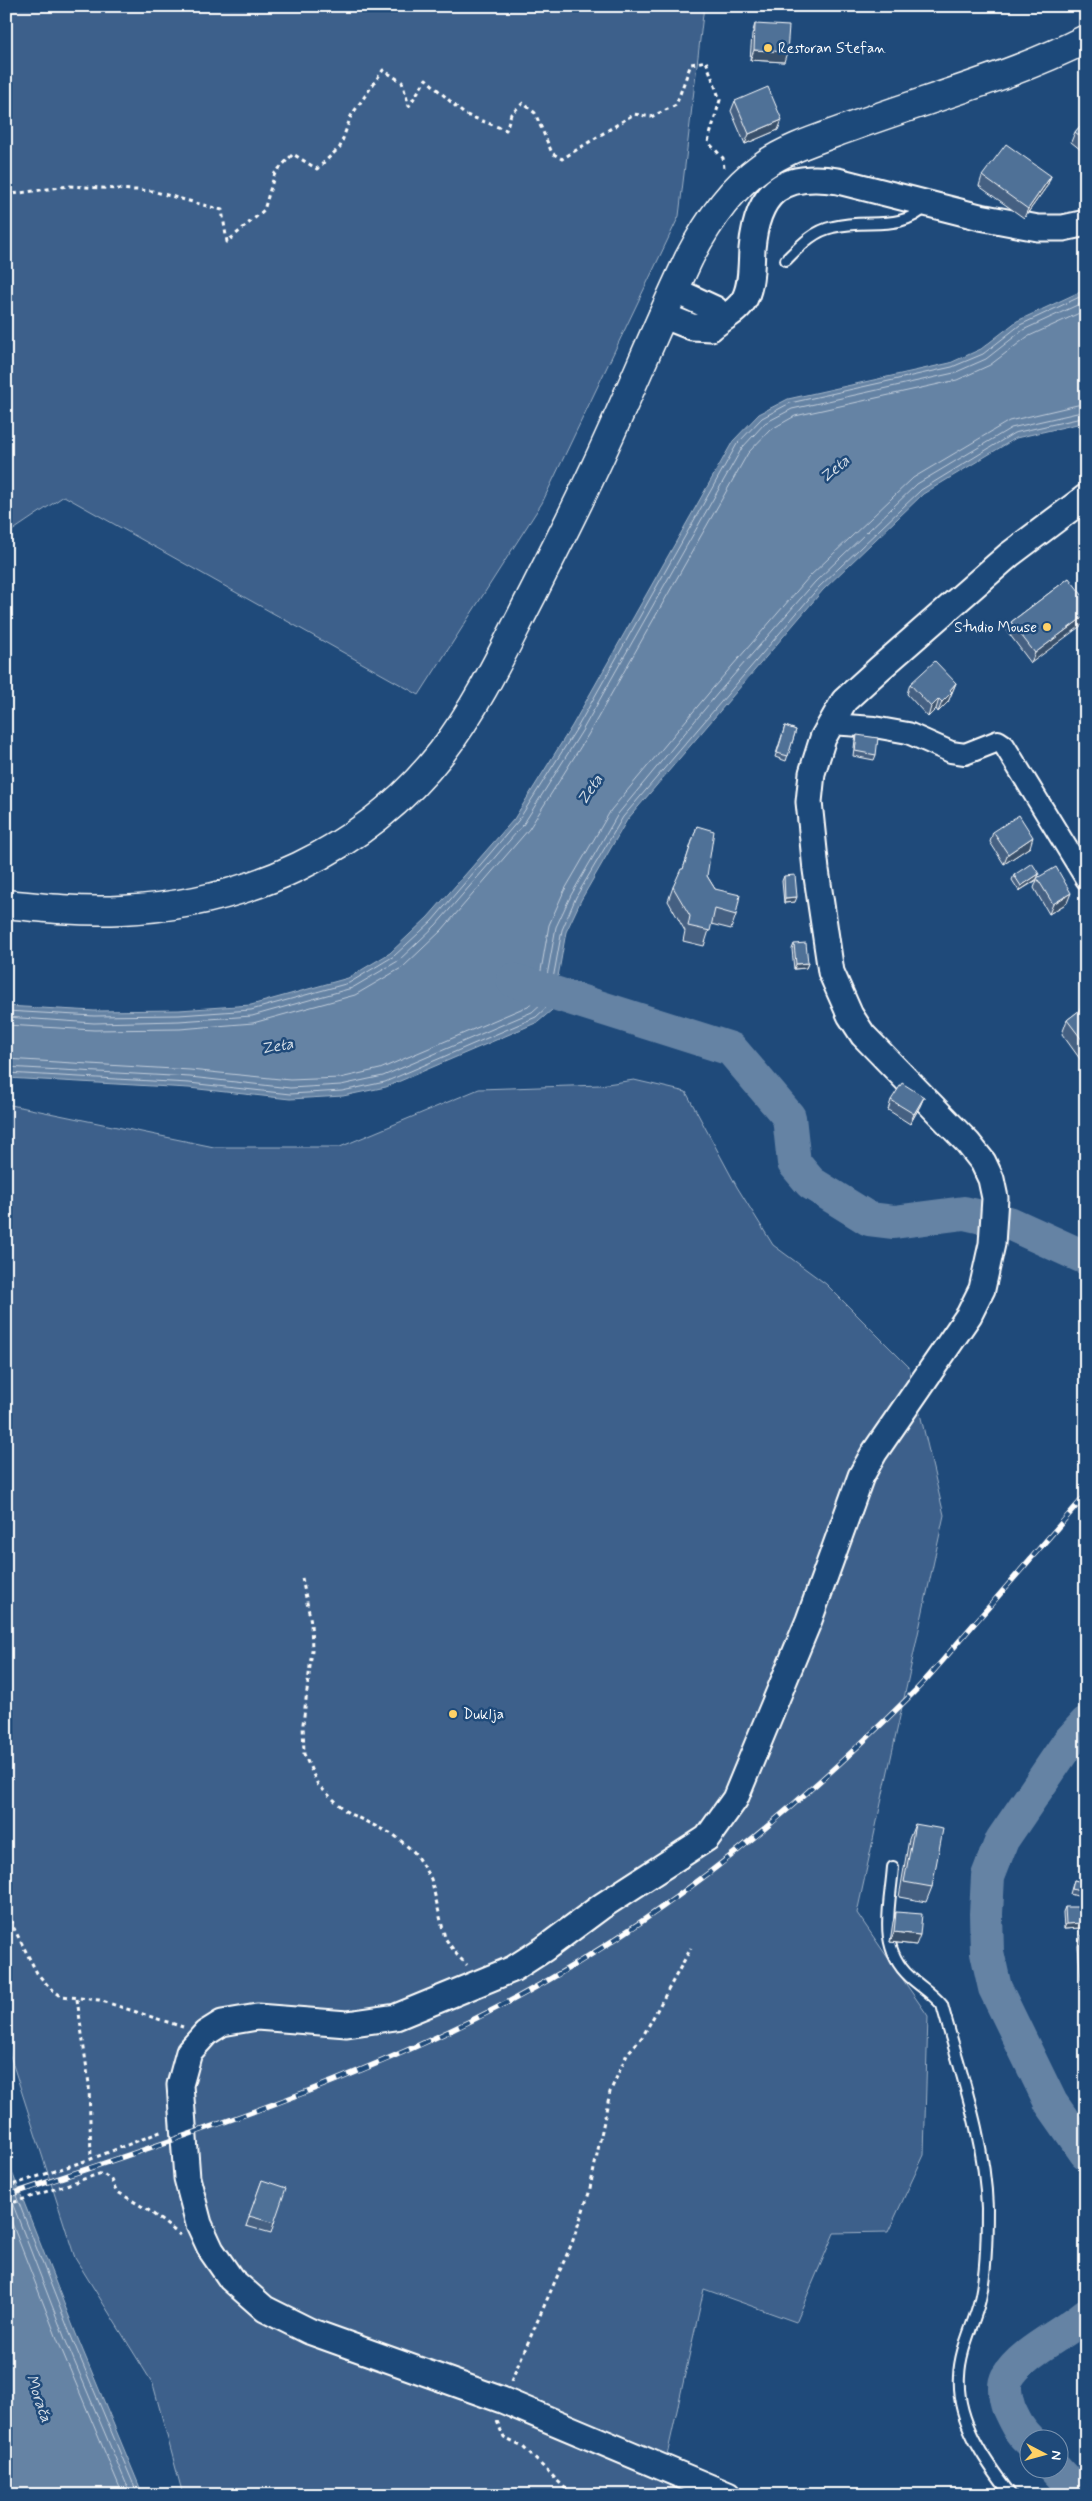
<svg xmlns="http://www.w3.org/2000/svg" width="1092" height="2501" viewBox="0 0 1092 2501" font-family="Mynerve,sans-serif">
	<rect width="100%" height="100%" fill="#1f4a7a"/>
	<filter id="ink" filterUnits="userSpaceOnUse"><feTurbulence type="fractalNoise" baseFrequency=".02" numOctaves="2"/><feDisplacementMap in="SourceGraphic" scale="10" xChannelSelector="R" yChannelSelector="G"/><feConvolveMatrix kernelMatrix="1 2 1 2 8 2 1 2 1" color-interpolation-filters="sRGB"/></filter>
	<g filter="url(#ink)">
		<path fill="#3c618b" stroke="#9eb0c5" d="M6,6H704L679,216L542,503L419,695L64,496L6,535Z
			M634,1080L686,1092L737,1187L773,1245L826,1284L909,1367L944,1515L857,1913L928,2016L924,2155L888,2232L834,2233L796,2322L704,2289L662,2478L708,2495H183L153,2384L75,2258L6,2043V1104L214,1147H340L479,1089L600,1085Z"/>
		<path fill="#6583a4" stroke="#a3b5c8" d="M1086,289V422L1016,438L923,494L823,590L627,820L581,900L566,932L552,1010L538,1022L386,1087L343,1096L290,1099L189,1088L6,1078V1006L94,1011L179,1010L251,1005L348,978L390,953L428,917L514,819L572,726L733,441L759,414L788,399L950,363L981,349L1017,321Z
			M6,2157L76,2334L143,2495H6Z"/>
		<g fill="none" stroke-linecap="round" stroke-linejoin="round">
			<path stroke="#c1cddb" stroke-width="1" d="M6,1011L94,1016L179,1015L251,1010L349,983L394,956L432,921L518,821L577,728L737,444L762,418L790,403L952,367L983,354L1020,325L1086,294
				M6,1017L94,1023L179,1021L252,1016L352,988L398,961L436,925L523,825L582,731L742,448L765,423L792,409L954,373L986,359L1023,330L1086,301
				M6,1025L94,1030L180,1029L253,1023L355,995L403,967L442,930L529,829L588,735L748,453L770,430L795,416L957,380L990,365L1027,337L1086,310
				M6,1059L190,1070L290,1080L340,1078L380,1069L528,1006L536,999L549,925L564,891L611,810L713,688L809,577L913,478L1009,421L1086,403
				M6,1067L190,1077L290,1088L341,1085L383,1076L532,1012L542,1003L556,927L571,895L618,814L718,693L815,582L917,484L1011,428L1086,411
				M6,1073L189,1083L290,1094L342,1091L385,1082L536,1017L548,1006L562,930L576,897L623,817L819,587L921,490L1014,433L1086,417
				M6,2170L71,2336L138,2495
				M6,2187L65,2339L131,2495
				M6,2208L58,2341L123,2495"/>
			<path stroke="#6583a4" stroke-width="34" d="M513,980L731,1049L789,1117L794,1163L811,1183L869,1219L894,1222L964,1213L1009,1223L1086,1258
				M1086,1723L1068,1743L1002,1840L988,1876L986,1914L987,1952L995,1988L1051,2103L1086,2153
				M1030,2441C1019,2431 1015,2422 1009,2409C1006,2400 1003,2386 1007,2378C1022,2352 1062,2335 1086,2315
				M1055,2468L1080,2495"/>
			<g stroke="#fff" stroke-width="14">
				<path id="service" d="M786,260C800,246 813,231 833,227C869,218 899,233 928,205
					M893,1867C890,1907 877,1947 910,1977C921,1987 932,1993 942,2005C960,2071 985,2139 987,2208C987,2235 986,2281 978,2307C971,2330 960,2351 959,2376C956,2420 985,2461 1011,2495"/>
			</g>
			<g stroke="#fff" stroke-width="24">
				<path id="minor" d="M831,724L874,727L908,733L951,752L965,754L998,741L1004,745L1086,879"/>
			</g>
			<g stroke="#fff" stroke-width="29">
				<path id="tertiary" d="M674,290L715,309L721,319
					M662,315L692,327L711,328C722,318 738,312 745,298C752,283 751,265 752,249C757,193 781,172 838,181L980,217L1038,228H1063L1086,223
					M728,2495L502,2400L309,2331L265,2309L231,2279L211,2250L199,2224L187,2178L180,2085L189,2052L206,2033L222,2023L257,2017L347,2024L396,2017L513,1969L544,1949L602,1906L707,1838L735,1799L809,1620L861,1476L874,1453L969,1315L982,1289L992,1244L995,1198L991,1179L983,1162L968,1143L863,1035L850,1015L831,972L816,870L809,802L812,773L823,738L844,701L879,669L1009,555L1086,497"/>
			</g>
			<g stroke="#fff" stroke-width="31">
				<path id="secondary" d="M6,904C44,908 82,912 121,910C245,905 365,851 442,752C479,704 505,647 533,593C557,545 582,497 604,448C633,385 659,321 689,258C707,223 729,190 761,167C787,148 821,138 851,127C929,98 1011,77 1086,39"/>
			</g>
			<path stroke="#fff" stroke-width="3" stroke-dasharray="4 4" stroke-linecap="butt" d="M6,195L68,186L152,191L222,210L227,242L264,210L275,173L293,154L317,169L340,147L351,116L383,70L402,82L409,106L426,79L464,114L506,130L511,114L523,103L535,113L552,153L562,159L634,114L651,117L676,105L691,64L706,61L720,100L708,142L723,158L724,169
				M302,1578L311,1622L312,1650L303,1724L304,1754L318,1785L348,1813L394,1835L414,1852L431,1879L445,1938L457,1955L467,1965
				M6,1913L37,1973L50,1988L61,1996L99,2000L183,2027
				M77,1999L89,2084L91,2159
				M6,2187L91,2159L163,2131
				M6,2205L102,2173L111,2180L116,2191L148,2210L180,2235
				M511,2381L572,2243L589,2193L610,2092L627,2054L643,2036L691,1948
				M497,2421L504,2438L523,2447L572,2495"/>
			<use href="#service" stroke="#1f4a7a" stroke-width="10"/>
			<use href="#minor" stroke="#1f4a7a" stroke-width="20"/>
			<use href="#tertiary" stroke="#1f4a7a" stroke-width="25"/>
			<use href="#secondary" stroke="#1f4a7a" stroke-width="28"/>
			<g stroke="#fff" stroke-width="5.5">
				<path id="rail" d="M6,2196C179,2138 355,2083 516,1998C662,1920 795,1811 912,1694C934,1672 953,1648 973,1625C1011,1582 1048,1538 1086,1495"/>
			</g>
			<use href="#rail" stroke="#1f4a7a" stroke-width="4" stroke-dasharray="11" stroke-linecap="butt"/>
		</g>
		<path fill="#456182" stroke="#fff" d="M755,24L784,62L750,60L752,34Z
			M735,101L778,130L745,144L731,111Z
			M1086,119V154L1071,142L1075,132Z
			M982,176H1051L1047,186L1024,218L979,186Z
			M1069,578L1031,663L1007,631L1011,622Z
			M956,683L948,702L938,712L936,709L928,717L907,694L910,684Z
			M785,726L796,730L786,761L775,757Z
			M857,735L876,755L874,760L853,756L855,740Z
			M697,826L707,876L715,889L736,915L731,929L711,924L704,946L683,941L685,931L668,901L673,887L683,869Z
			M993,832L1030,847L1004,864L990,842Z
			M1014,875L1038,878L1067,903L1049,914L1034,888L1037,880L1019,891L1012,880Z
			M784,876L795,902L784,903L782,881Z
			M794,944L808,963L806,968L794,969L792,949Z
			M1086,999V1066H1085L1062,1034L1067,1020L1079,1011L1082,1002Z
			M924,1097L920,1106L910,1124L888,1110L891,1100Z
			M915,1824L932,1887L926,1902L899,1897L909,1839Z
			M1086,1862V1874L1082,1873Z
			M1074,1880L1086,1883V1894L1084,1898L1070,1894Z
			M1065,1907L1080,1928L1064,1929L1063,1912Z
			M896,1912L916,1945L890,1942L893,1922Z
			M1081,1936H1086V1980H1081L1078,1946Z
			M262,2180L274,2223L271,2233L246,2226Z"/>
		<path fill="#384f6a" stroke="#fff" d="M754,50L787,52L784,62L750,60Z
			M782,120L778,130L745,144L749,134Z
			M1051,176L1047,186L1024,218L1028,209Z
			M1086,615V622L1031,663L1035,653Z
			M956,683L948,702L938,712L942,702L950,690Z
			M939,699L936,709L928,717L931,707Z
			M1033,837L1030,847L1004,864L1008,854Z
			M1039,874L1037,879L1019,891L1021,886Z
			M1071,893L1067,903L1049,914L1053,904Z
			M797,897L795,902L784,903L785,898Z
			M808,963L806,968L794,969L796,964Z
			M924,1097L920,1106L910,1124L914,1114Z
			M1082,1923L1080,1928L1064,1929L1066,1924Z
			M894,1932L920,1935L916,1945L890,1942Z
			M1085,1971H1086V1980H1081Z"/>
		<path fill="#507197" stroke="#fff" d="M755,24L789,26L787,52L754,50Z
			M768,87L782,120L749,134L735,101Z
			M1086,119V141L1075,132Z
			M1006,144L1051,176L1028,209L982,176Z
			M1069,578L1086,600V615L1035,653L1011,622Z
			M935,661L956,683L950,690L952,692L942,702L939,699L931,707L910,684Z
			M785,726L796,730L788,756L777,753Z
			M857,735L878,738L876,755L855,751Z
			M1019,815L1033,837L1008,854L993,832Z
			M697,826L714,831L707,876L715,889L740,895L736,915L715,909L710,931L688,926L690,916L673,887L681,869H683Z
			M1032,863L1039,874L1021,886L1014,875Z
			M1056,867L1071,893L1053,904L1037,878Z
			M795,875L797,897L785,898L784,876Z
			M806,943L808,963L796,964L794,944Z
			M1086,999V1045L1067,1020L1085,1006L1082,1002Z
			M902,1083L924,1097L914,1114L891,1100Z
			M915,1824L943,1829L932,1887L904,1882Z
			M1074,1880L1086,1883V1893L1072,1889Z
			M1065,1907H1082V1923L1066,1924Z
			M896,1912L922,1914L920,1935L894,1932Z
			M1081,1936H1086V1971H1085Z
			M262,2180L286,2188L274,2223L249,2216Z"/>
	</g>
	<g fill="#ffd166" stroke="#1f4a7a" stroke-width="2">
		<circle cx="768" cy="48" r="5"/>
		<circle cx="1047" cy="627" r="5"/>
		<circle cx="453" cy="1714" r="5"/>
	</g>
	<g text-anchor="middle" stroke-width="5" stroke-linejoin="round" paint-order="stroke">
		<g font-size="15" fill="#fff" stroke="#1f4a7a" text-anchor="start">
			<text x="778" y="53">Restoran Stefan</text>
			<text x="1037" y="632" text-anchor="end">Studio Mouse</text>
			<text x="463" y="1719">Duklja</text>
		</g>
		<g font-size="16" font-style="italic" fill="#d8e0e8" stroke="#1f4a7a">
			<text transform="translate(834 468) rotate(-39)" y="6">Zeta</text>
			<text transform="translate(589 789) rotate(-56)" y="6">Zeta</text>
			<text transform="translate(277 1045) rotate(-10)" y="6">Zeta</text>
			<text transform="translate(40 2398) rotate(71)" y="6">Morača</text>
		</g>
	</g>
	<rect width="1092" height="2501" fill="none" stroke="#1f4a7a" stroke-width="25"/>
	<rect x="12" y="12" width="1067" height="2476" fill="none" stroke="#fff" stroke-width="2" filter="url(#ink)"/>
	<g transform="translate(1044 2454) rotate(96)"><circle r="24" fill="#1f4a7a" stroke="#7992af"/>
	<path d="M0-4L9 19L0 12L-9 19Z" fill="#ffd166"/>
	<text y="-8" font-size="14" font-weight="bold" text-anchor="middle" fill="#ffffff">N</text>
	</g>
</svg>
